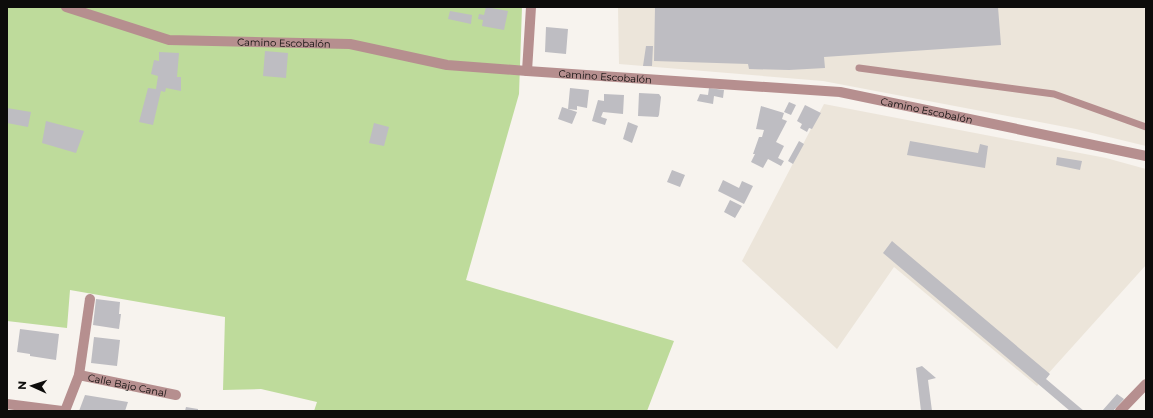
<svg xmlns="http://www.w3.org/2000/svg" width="1153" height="418" viewBox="0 0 1153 418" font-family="Montserrat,sans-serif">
	<rect width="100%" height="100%" fill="#f7f3ee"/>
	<path fill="#ece5da" d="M618,7H1143L1146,11V146L1076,129L823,81L619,64Z
		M824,104L1106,158L1146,169V265L1037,386L894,267L837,349L742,261Z"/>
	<path fill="#bedb9b" d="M7,7H522L519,94L466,280L674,341L647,411H314L317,402L261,389L223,390L225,317L70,290L67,328L7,321Z"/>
	<path fill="#bebdc2" d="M486,7L508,11L504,30L482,26L483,20L478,19L479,14L484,15Z
		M655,7H998L1001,45L824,57L825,68L789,70L749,69L748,64L654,61Z
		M450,11L472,15L471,24L448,19Z
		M546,27L568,29L566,54L545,52Z
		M646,46H653L652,66H643Z
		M265,51L288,53L286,78L263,76Z
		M159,52L179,53L177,77H181V91L166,88L165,92L161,91L153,125L139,122L148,88L156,89L158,76L151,74L154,60L159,61Z
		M570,88L589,90L587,108L577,106V110L568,109Z
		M709,88L724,90L723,98L714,96L713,104L697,101L700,94L708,95Z
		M639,93L659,94L661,97L659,115L658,117L638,116Z
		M604,94L624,95L623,114L603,112L601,117L607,119L605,125L592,121L598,100L604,101Z
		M789,102L796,105L791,115L784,112Z
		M805,105L821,113L812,129L809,128L807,132L800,128L802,124L797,121Z
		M761,106L784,113L782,119L787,121L776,142L784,146L778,158L784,161L781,166L768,159L763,168L751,162L755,154H753L759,137H762L764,130L756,129Z
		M562,107L577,112L572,124L558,119Z
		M7,108L31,112L28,127L7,123Z
		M46,121L84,131L76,153L42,143Z
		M628,122L638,126L632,143L623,139Z
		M374,123L389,127L384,146L369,143Z
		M799,141L804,144L793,164L788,161Z
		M910,141L978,153L980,144L988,146L985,168L907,155Z
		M1057,157L1082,161L1080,170L1056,165Z
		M672,170L685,175L680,187L667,182Z
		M723,180L739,188L742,181L753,186L744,204L718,191Z
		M730,200L742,206L735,218L724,212Z
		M892,241L1050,374L1046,379L1084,411H1070L883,253Z
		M96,299L120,302L119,314H121L119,329L93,325Z
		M20,329L59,334L56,360L30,356V354L17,352Z
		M94,337L120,340L117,366L91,363Z
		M922,366L936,378L928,380L932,411H921L916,368Z
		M1117,394L1124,399L1113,411H1102Z
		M85,395L128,402L125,411H79Z
		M186,407L198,409V411H185Z"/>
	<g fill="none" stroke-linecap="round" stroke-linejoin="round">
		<path stroke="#b68f8f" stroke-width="7" d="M859,68L1054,94L1146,127"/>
		<g stroke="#b68f8f" stroke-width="10">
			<path id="s1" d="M66,7L169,40L350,44L447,65L527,71L840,92L1146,156"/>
			<path d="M527,71L531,7"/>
			<path d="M79,375L90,299"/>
			<path d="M7,404L62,411"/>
			<path id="s2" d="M65,411L79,375L176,395"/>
			<path d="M1120,411L1146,384"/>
		</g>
	</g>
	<g text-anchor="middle" stroke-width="4" stroke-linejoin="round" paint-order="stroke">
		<g font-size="10" fill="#0d0c0b" stroke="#f7f3ee">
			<text dy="4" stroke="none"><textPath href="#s1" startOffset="223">Camino Escobalón</textPath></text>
			<text dy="4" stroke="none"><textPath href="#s1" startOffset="547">Camino Escobalón</textPath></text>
			<text dy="4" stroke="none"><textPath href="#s1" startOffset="871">Camino Escobalón</textPath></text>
			<text dy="4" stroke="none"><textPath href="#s2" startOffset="88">Calle Bajo Canal</textPath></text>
		</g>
	</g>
	<rect width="1153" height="418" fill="none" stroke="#0d0c0b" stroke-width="16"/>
	<g transform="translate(32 386) rotate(273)" stroke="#f7f3ee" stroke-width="3" paint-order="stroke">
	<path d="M0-3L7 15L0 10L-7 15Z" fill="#0d0c0b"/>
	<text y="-6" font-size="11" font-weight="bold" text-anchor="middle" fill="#0d0c0b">N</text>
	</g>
</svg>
